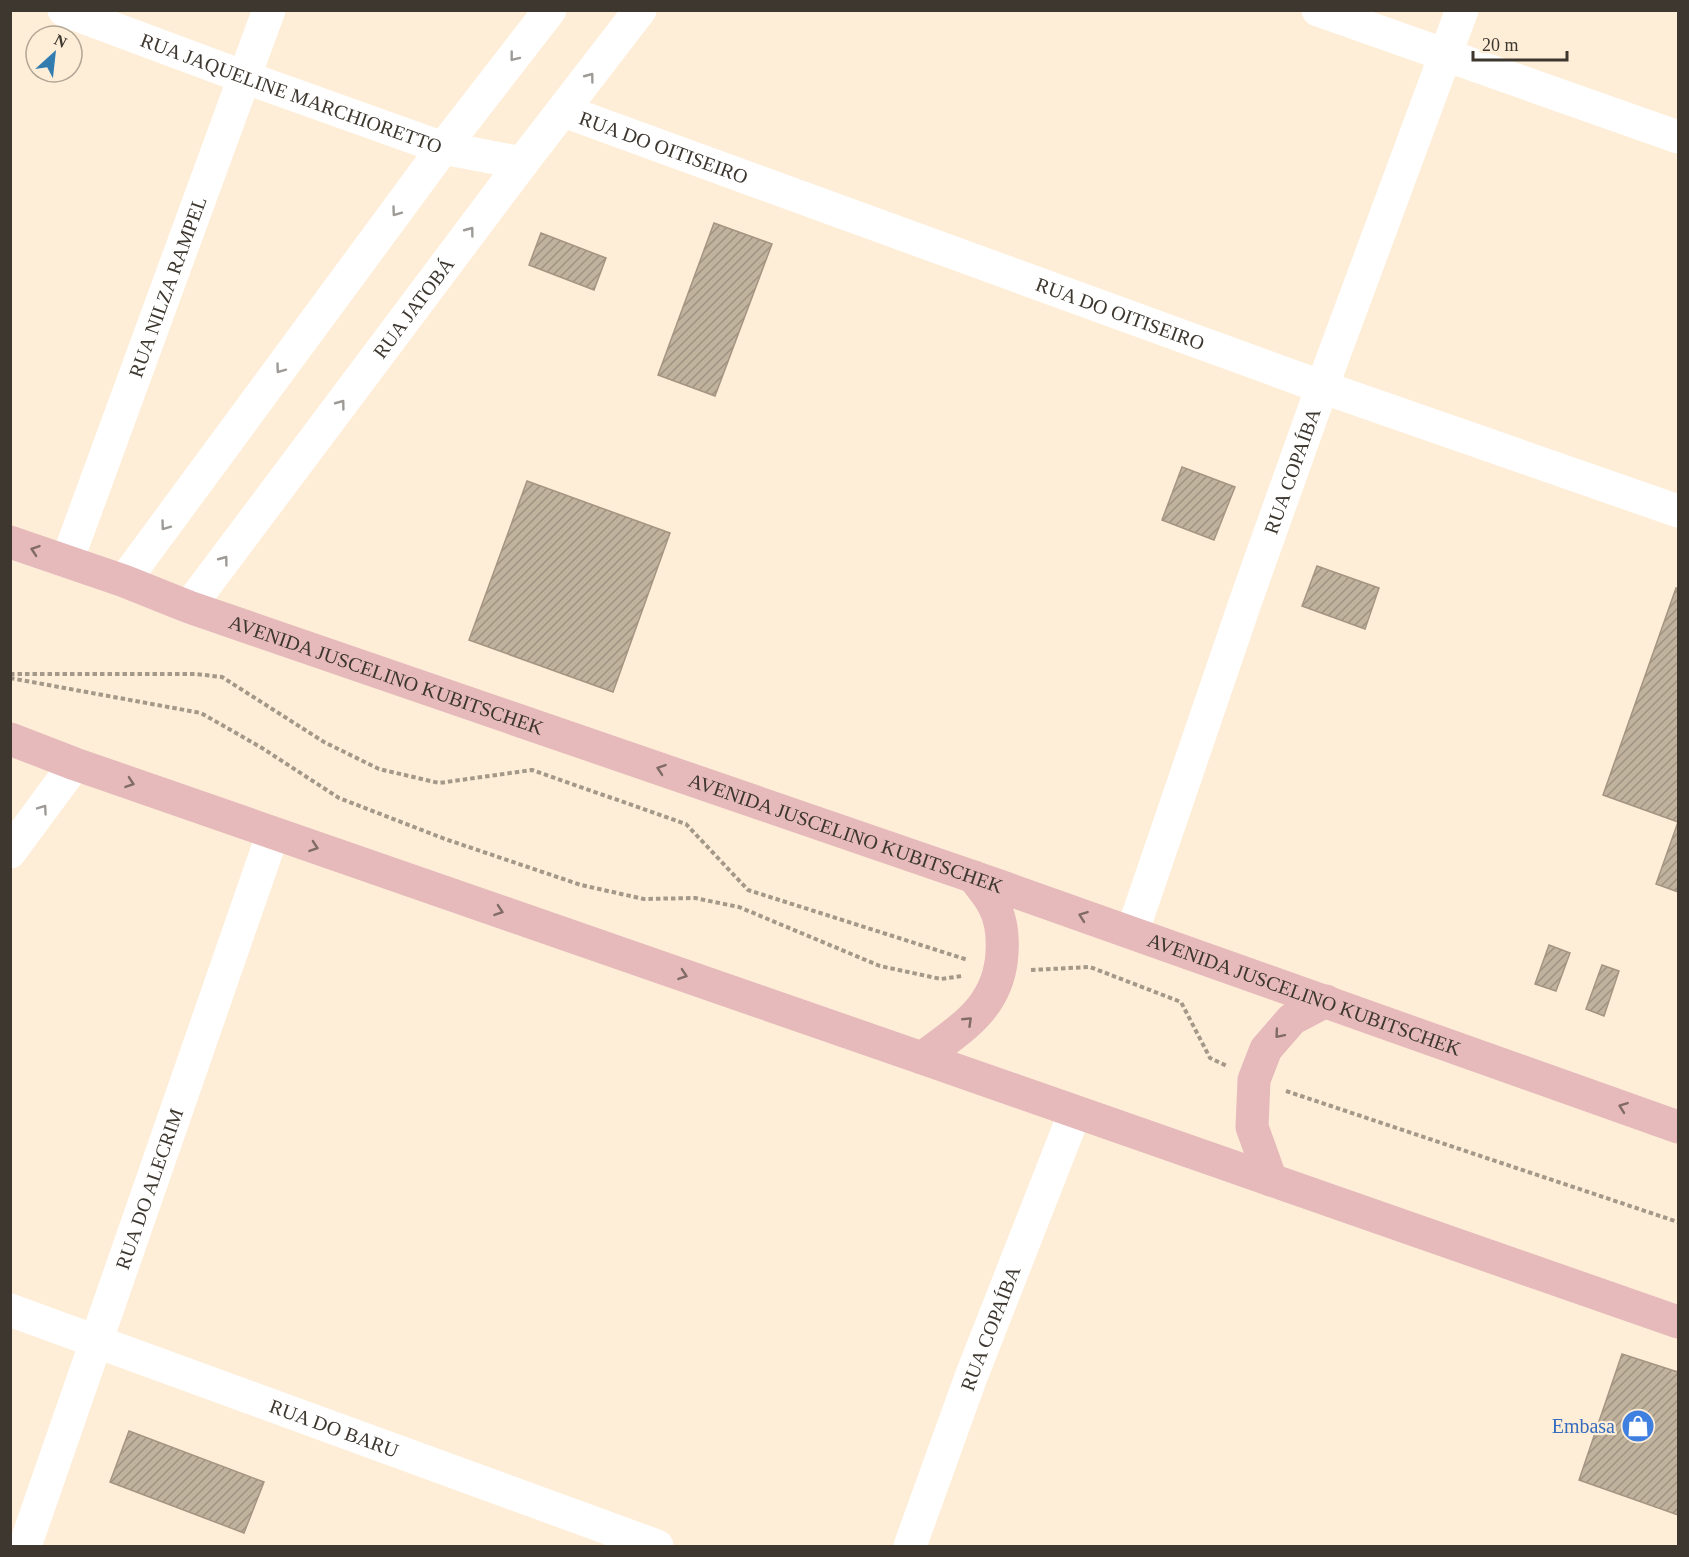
<svg xmlns="http://www.w3.org/2000/svg" width="1689" height="1557" viewBox="0 0 1689 1557" font-family="'Times New Roman',serif">
	<defs>
		<pattern id="building-hatch" width="6" height="6" patternUnits="userSpaceOnUse" patternTransform="scale(1.5)"><rect width="6" height="6" fill="#c1b29e"/><path d="M-1 1l2-2M0 6l6-6M5 7l2-2" fill="none" stroke="#9e9281"/></pattern>
	</defs>
	<rect width="100%" height="100%" fill="#feeed8"/>
	<path fill="url(#building-hatch)" stroke="#a49582" stroke-width="1.5" d="M714,223L772,244L715,396L658,375Z
		M541,233L606,258L594,290L529,265Z
		M1182,467L1235,487L1214,540L1162,520Z
		M527,481L670,533L613,692L469,640Z
		M1317,566L1379,588L1365,629L1302,606Z
		M1676,588L1678,589V892L1656,884L1678,822L1603,795Z
		M1549,945L1570,953L1556,991L1535,984Z
		M1602,965L1619,971L1604,1016L1586,1009Z
		M1622,1354L1678,1372V1515L1579,1480Z
		M129,1431L264,1482L244,1533L110,1482Z"/>
	<g fill="none" stroke-linecap="round" stroke-linejoin="round">
		<path stroke="#a49989" stroke-width="4" stroke-dasharray="4.5 3" stroke-linecap="butt" d="M10,674H195L222,677L324,742L379,769L439,783L532,770L686,824L748,890L968,960
			M10,678L201,713L262,748L339,798L445,839L581,885L644,899L695,898L739,907L880,966L941,979L962,976
			M1031,970L1090,967L1181,1002L1210,1058L1227,1066
			M1286,1091L1678,1222"/>
		<g stroke="#fff" stroke-width="33">
			<path id="s1" d="M64,10L244,77L443,148L522,163"/>
			<path d="M1318,10L1678,137"/>
			<path id="s2" d="M564,111L1322,387L1678,511"/>
			<path id="s3" d="M67,561L269,10"/>
			<path d="M124,581L443,148L550,10"/>
			<path id="s4" d="M189,607L522,163L640,10"/>
			<path d="M10,852L75,764"/>
			<path id="s5" d="M1132,933L1246,600L1322,387L1462,10"/>
			<path id="s6" d="M10,1310L657,1546"/>
			<path id="s7" d="M25,1546L273,833"/>
			<path id="s8" d="M910,1546L971,1377L1075,1112"/>
		</g>
		<g stroke="#e6b9bb" stroke-width="33">
			<path id="s9" d="M10,542L124,581L189,607L974,877L1678,1127"/>
			<path d="M10,739L75,764L922,1058L1678,1322"/>
			<path d="M922,1058C962,1028 999,1007 1002,953C1003,937 1001,918 993,904C988,894 980,886 974,877"/>
			<path d="M1271,1180L1252,1127L1254,1080L1266,1049L1292,1019L1326,1001"/>
		</g>
	</g>
	<defs><path id="oneway-chevron" d="M-2-3.5L2.5 0L-2 3.5" fill="none" stroke-width="1.6" stroke-linecap="round" stroke-linejoin="round" transform="scale(1.5)"/></defs>
	<g stroke="#9e9b97">
		<use href="#oneway-chevron" transform="translate(514 57) rotate(128)"/>
		<use href="#oneway-chevron" transform="translate(590 77) rotate(-53)"/>
		<use href="#oneway-chevron" transform="translate(396 212) rotate(126)"/>
		<use href="#oneway-chevron" transform="translate(470 231) rotate(-53)"/>
		<use href="#oneway-chevron" transform="translate(280 369) rotate(126)"/>
		<use href="#oneway-chevron" transform="translate(341 404) rotate(-53)"/>
		<use href="#oneway-chevron" transform="translate(165 526) rotate(126)"/>
		<use href="#oneway-chevron" transform="translate(224 560) rotate(-53)"/>
		<use href="#oneway-chevron" transform="translate(43 809) rotate(-55)"/>
	</g>
	<g stroke="#816b67">
		<use href="#oneway-chevron" transform="translate(35 550) rotate(-161)"/>
		<use href="#oneway-chevron" transform="translate(661 769) rotate(-161)"/>
		<use href="#oneway-chevron" transform="translate(130 783) rotate(19)"/>
		<use href="#oneway-chevron" transform="translate(314 847) rotate(19)"/>
		<use href="#oneway-chevron" transform="translate(499 911) rotate(19)"/>
		<use href="#oneway-chevron" transform="translate(1083 916) rotate(-160)"/>
		<use href="#oneway-chevron" transform="translate(683 975) rotate(19)"/>
		<use href="#oneway-chevron" transform="translate(968 1021) rotate(-44)"/>
		<use href="#oneway-chevron" transform="translate(1279 1034) rotate(130)"/>
		<use href="#oneway-chevron" transform="translate(1623 1107) rotate(-160)"/>
	</g>
	<defs>
		<g id="shop-disc" transform="scale(1.725)"><circle r="9.5" fill="#3f7fe0" stroke="#feeed8"/><path d="M-5-2.5h2.3a2.7 3.5 0 0 1 5.4 0H5L5.5 6h-11ZM-1.5-2.5h3a1.5 2.3 0 0 0-3 0Z" fill="#fff"/></g>
	</defs>
	<g fill-rule="evenodd">
		<use href="#shop-disc" x="1638" y="1426"/>
	</g>
	<g text-anchor="middle" stroke-width="4.5" stroke-linejoin="round" paint-order="stroke">
		<g font-size="20" fill="#3d372f" stroke="#feeed8">
			<text dy="7" stroke="none"><textPath href="#s1" startOffset="242">RUA JAQUELINE MARCHIORETTO</textPath></text>
			<text dy="7" stroke="none"><textPath href="#s2" startOffset="106">RUA DO OITISEIRO</textPath></text>
			<text dy="7" stroke="none"><textPath href="#s3" startOffset="292">RUA NILZA RAMPEL</textPath></text>
			<text dy="7" stroke="none"><textPath href="#s4" startOffset="374">RUA JATOBÁ</textPath></text>
			<text dy="7" stroke="none"><textPath href="#s2" startOffset="592">RUA DO OITISEIRO</textPath></text>
			<text dy="7" stroke="none"><textPath href="#s5" startOffset="489">RUA COPAÍBA</textPath></text>
			<text dy="7" stroke="none"><textPath href="#s9" startOffset="399">AVENIDA JUSCELINO KUBITSCHEK</textPath></text>
			<text dy="7" stroke="none"><textPath href="#s9" startOffset="885">AVENIDA JUSCELINO KUBITSCHEK</textPath></text>
			<text dy="7" stroke="none"><textPath href="#s9" startOffset="1371">AVENIDA JUSCELINO KUBITSCHEK</textPath></text>
			<text dy="7" stroke="none"><textPath href="#s7" startOffset="378">RUA DO ALECRIM</textPath></text>
			<text dy="7" stroke="none"><textPath href="#s8" startOffset="232">RUA COPAÍBA</textPath></text>
			<text dy="7" stroke="none"><textPath href="#s6" startOffset="345">RUA DO BARU</textPath></text>
		</g>
		<g font-size="20" fill="#366cbe" stroke="#feeed8" text-anchor="end">
			<text x="1615" y="1433">Embasa</text>
		</g>
	</g>
	<rect width="1689" height="1557" fill="none" stroke="#3d372f" stroke-width="24"/>
	<g transform="translate(54 54) rotate(27)"><circle r="28" fill="#feeed8" stroke="#b1a594" stroke-width="1.5"/>
	<path d="M0-4.5L10 22L0 15L-10 22Z" fill="#327cb0"/>
	<text y="-9" font-size="16" font-weight="bold" text-anchor="middle" fill="#3d372f">N</text>
	</g>
	<path d="M1473 51v9h94v-9" fill="none" stroke="#3d372f" stroke-width="3"/>
	<text x="1482" y="51" font-size="18" fill="#3d372f" stroke="#feeed8" stroke-width="4.5" paint-order="stroke">20 m</text>
</svg>
